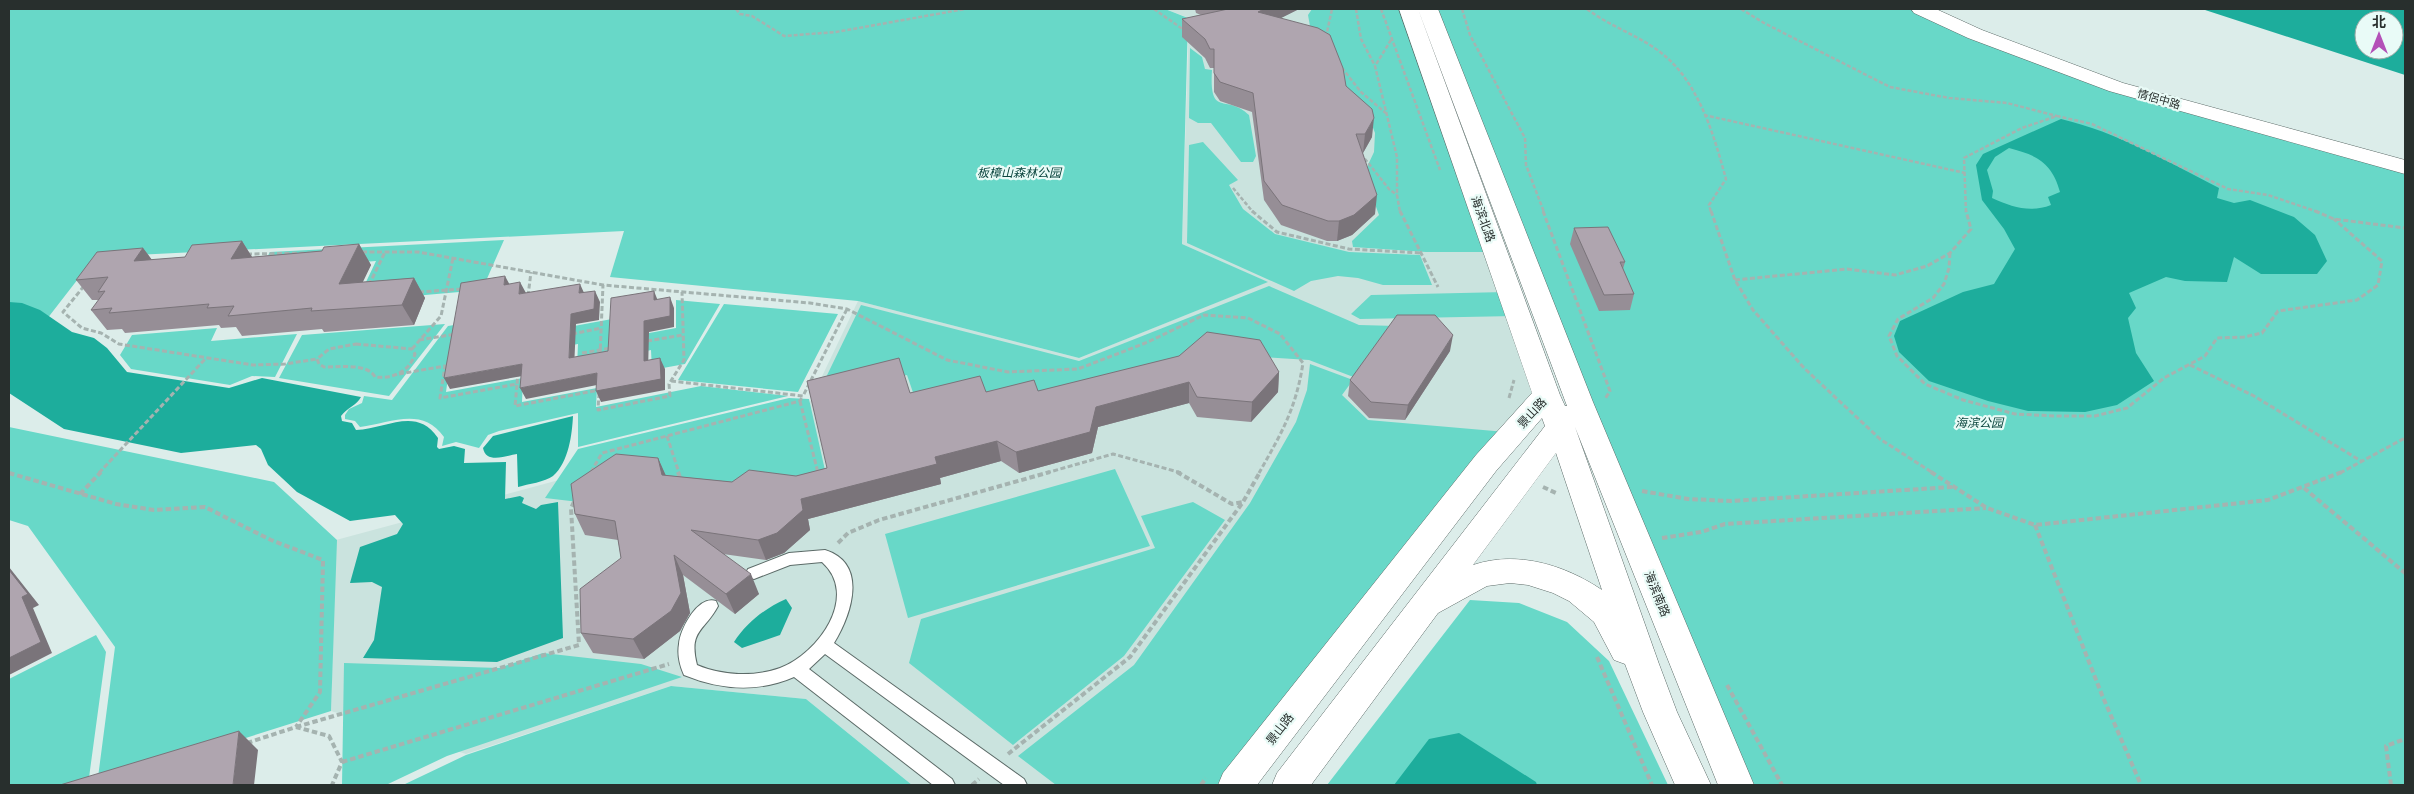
<svg xmlns="http://www.w3.org/2000/svg" width="2414" height="794" viewBox="0 0 2414 794" font-family="'Crimson Pro','Noto Sans SC',serif">
	<rect width="100%" height="100%" fill="#dcedea"/>
	<path fill="#cae3de" d="M1165,9H1408L1546,395L1485,463L1235,785H912L806,699L671,686L466,754L331,711L336,540L804,414L858,301L1079,358L1267,282L1182,244L1189,18Z"/>
	<path fill="#68d8c8" d="M9,9H1165L1188,18L1182,244L1268,282L1079,358L858,301L610,277L624,231L95,257L9,368Z
		M1312,9H1405L1491,252H1426L1353,247L1352,241L1379,215L1367,182V167L1374,152L1375,133L1372,125L1313,43L1308,15Z
		M1429,9H1919L1951,23L2115,87L2405,168V785H1737L1579,401Z
		M1190,48L1202,57L1205,69L1212,70C1209,119 1226,93 1249,115L1256,156L1253,162H1241L1211,123H1198L1189,118Z
		M1203,142L1238,180L1229,185L1243,209L1275,234L1349,252L1420,255L1432,285H1383L1358,278L1338,276L1311,281L1294,291L1187,243L1189,145Z
		M504,240L482,290L357,301L376,261L260,270L270,252Z
		M1269,286L1359,325L1397,326L1356,378L1309,360L1264,357L993,408L984,389L918,407L907,375L816,398L861,305L1079,361Z
		M1506,292L1515,316L1360,319L1351,314L1371,295Z
		M676,300L720,304L685,364L652,370L651,350L577,367L578,344L512,356L536,333L612,319V340L676,328Z
		M724,304L838,314L798,392L678,380Z
		M510,316L451,356L446,392L523,378L522,402L597,388L596,407L701,386L788,396L578,447V413L499,431L488,435L479,448L456,442L442,446L444,437C422,406 391,423 360,427L355,421L345,419V415L349,409L362,403L364,396L392,400L448,326Z
		M445,324L389,396L279,378L302,335Z
		M217,328L211,341L297,334L275,377L252,376L230,385L131,369L120,355L132,335Z
		M1310,364L1353,380L1342,395L1368,420L1506,432L1225,785H1056L1018,756L1134,665L1250,503L1296,422L1307,390Z
		M789,398L809,399L829,488L579,502L545,498L578,449Z
		M9,427L274,482L337,540L331,711L97,785L115,647L28,526L9,520Z
		M1115,469L1150,546L908,618L885,534Z
		M1193,502L1225,520L1124,656L1013,745L909,663L921,619L1155,548L1141,516Z
		M1470,600L1519,603L1567,622L1609,661L1668,785H1327Z
		M96,635L106,652L88,785H9V679Z
		M543,653L641,664L682,677L447,756L386,785H342L344,663L499,668Z
		M671,686L806,699L912,785H403L466,755Z"/>
	<path fill="#1dad9c" fill-rule="evenodd" d="M2202,9H2405V75ZM2364,20H2394V50H2364Z
		M2061,119C2117,132 2168,162 2219,188L2217,198L2234,203L2250,200L2294,217L2315,235L2327,261L2317,274H2261L2234,257L2227,282L2185,281L2166,277L2129,293L2136,308L2128,318L2136,353L2154,381L2117,405L2085,412L2028,411L1988,401L1929,381L1899,352L1894,336L1900,321L1963,292L1994,284L2015,249L2004,229L1982,200L1976,165L1983,154ZM2009,148C2036,155 2052,162 2060,192L2048,197L2051,205C2030,213 2012,207 1992,198L1993,191L1987,170L1995,157Z
		M9,302L22,303L40,310L72,332L94,338L107,348L127,372L229,388L262,378L361,397C357,405 347,408 341,416L342,421L352,423L356,430C387,429 416,406 438,438L437,447L439,449L454,446L465,449L464,463L506,462L505,499L520,496L524,498L522,503L536,509L541,505L558,502L563,638L497,662L363,658L374,640L382,587L372,582L350,583L360,547L397,534L403,524L395,515L350,521L297,492L268,465L261,449L256,445L181,453L64,429L9,393Z
		M573,416C572,434 569,462 553,476C545,482 528,484 518,487L517,454C505,456 486,464 483,448L493,436Z
		M786,599L792,608L780,635L742,648L734,642C747,622 764,609 786,599Z
		M1459,733L1536,782L1537,785H1394L1429,739Z"/>
	<g fill="none" stroke-linecap="round" stroke-linejoin="round">
		<g stroke="#5c6b68" stroke-width="2">
			<path id="lane" d="M825,550C869,564 851,615 834,643L1024,779L1027,785H1004L825,654L809,669L952,779L955,785H933L794,677C757,693 721,690 684,675C680,666 677,655 679,644C680,629 698,595 716,601L718,606C705,631 688,630 697,665C723,676 754,677 780,668C818,654 860,596 822,562L790,565L754,579L748,577L746,573L748,569L789,553Z"/>
		</g>
		<g stroke="#5c6b68" stroke-width="1">
			<path id="primary" d="M1399,9H1418L1560,395L1565,406H1567L1418,9H1438L1593,402L1754,785H1718L1575,427L1659,664L1677,712L1711,785H1675L1643,712L1625,664L1614,660L1594,622L1569,601L1553,593L1528,585L1510,583L1487,586L1438,613L1311,785H1272L1277,773L1545,426L1542,418L1496,471L1257,785H1218L1223,773L1476,455L1532,393ZM1556,453L1602,590C1565,565 1517,550 1473,565Z"/>
		</g>
		<g stroke="#5c6b68" stroke-width="1">
			<path id="highway" d="M1911,9H1936L1982,30L2123,83L2405,160V174L2109,91L1968,38L1914,13Z"/>
		</g>
		<path stroke="#a5b3b0" stroke-width="2.5" stroke-dasharray="4 2" stroke-linecap="butt" d="M736,9L740,14L752,16L784,36L836,32L965,9
			M1154,9L1184,30
			M1356,9L1361,39L1375,66
			M1381,9L1440,170
			M1462,9L1470,35L1525,138L1526,165L1544,212
			M1587,9C1608,25 1632,33 1653,47C1697,75 1713,132 1726,179L1709,205L1711,212
			M1741,9L1764,23L1890,87L1949,98L2007,103L2057,116
			M1329,37L1327,32L1332,9
			M1391,40L1375,66L1397,157V195L1400,212
			M1342,68L1361,92L1388,115
			M1704,115L1965,173
			M1361,154L1389,189L1397,195
			M1233,188L1253,212
			M1966,212L1964,158L2022,128L2057,116L2092,124L2228,189L2268,195L2318,212"/>
		<path stroke="#a5b3b0" stroke-width="3" stroke-dasharray="5 2.5" stroke-linecap="butt" d="M1252,211L1277,232L1349,249L1422,253
			M1400,211L1438,287
			M1543,211L1610,391L1605,399
			M1711,211L1735,280L1753,310L1804,368L1880,439L1933,473
			M2315,211L2334,219L2405,228
			M362,252H418L603,285L810,303L847,309L947,360L1008,372L1078,369L1148,342L1204,315L1248,318L1280,334L1303,363C1296,409 1281,434 1259,473
			M1950,253L1949,268L1944,284L1933,298L1898,319L1889,336L1897,356L1925,384L1963,400L2015,414L2054,416H2095L2127,408L2164,378L2205,356L2217,338L2244,337L2262,333L2278,311L2357,300L2378,285L2382,261L2334,219
			M247,254L310,253
			M1735,280L1847,269L1895,275L1927,266L1950,253L1971,229L1966,211
			M369,285L385,252
			M84,286L63,312L82,328L101,333L119,344L253,365L285,364L317,359
			M419,292L462,289
			M528,296L531,272
			M572,334L601,328
			M419,340L456,334
			M647,341L683,335
			M356,344L412,349L415,354C409,372 393,379 375,377C368,363 338,367 324,367L319,364L317,359L329,349Z
			M412,349L441,316L453,258
			M582,353L611,348
			M600,356L603,285
			M2190,365L2254,396L2361,461
			M399,374L445,366L440,398L517,384L518,374
			M671,381L803,396L847,309
			M517,385L515,406L599,390
			M599,393L598,410L670,396L669,384L684,360L682,292
			M1509,398L1514,380
			M800,401L818,473
			M667,436L679,473
			M591,472L602,453L800,401L803,396
			M99,473L206,358
			M1046,473L1113,454L1182,473
			M2340,473L2405,438"/>
		<path stroke="#a5b3b0" stroke-width="4" stroke-dasharray="5.5 3" stroke-linecap="butt" d="M678,472L681,481
			M817,472L818,475
			M1177,472L1232,504L1243,502
			M1931,472L1987,508L2035,525L2268,500L2342,472
			M9,473L116,504L154,510L205,507L271,540L323,560L320,692L296,727
			M1543,487L1556,493
			M2304,488L2405,573
			M1642,491L1688,499L1731,501L1952,487
			M80,494L101,472
			M2035,525L2102,695L2141,785
			M1662,538L1701,532L1725,524L1986,508
			M838,543L848,533L879,520L1050,472
			M1597,657L1652,785
			M1727,685L1782,785
			M296,727L579,645L571,508L574,502
			M247,743L296,727L329,736L342,762L332,785
			M1008,754L1130,657L1243,502L1260,472
			M342,762L669,664
			M972,785L979,779
			M1201,785L1206,778
			M2391,785L2386,746L2405,739"/>
		<use href="#lane" fill="#fff" fill-rule="evenodd"/>
		<use href="#primary" fill="#fff" fill-rule="evenodd"/>
		<use href="#highway" fill="#fff" fill-rule="evenodd"/>
	</g>
	<path fill="#968e96" d="M1195,9H1299L1281,18L1346,86L1372,137L1363,153L1375,214L1352,235L1337,241H1327L1281,225L1264,200L1252,112L1220,101L1214,92V68H1210L1205,58L1182,37V19L1201,15L1196,13Z
		M1574,228L1625,262L1623,269L1634,294L1630,310L1599,311L1570,244Z
		M242,241L252,257L322,251L359,244L371,265L362,282L414,278L425,298L414,325L324,332L322,329L242,336L236,327L221,328L219,325L125,333L122,329L107,330L91,310L99,300H92L76,280L143,248L152,260L185,257Z
		M1450,351L1405,420L1369,418L1348,396L1350,380Z
		M1279,372L1278,392L1251,422L1197,417L1189,403L1098,427L1092,453L1019,473L1001,461L940,478L941,484L808,519L810,530L784,553L766,560L723,554L759,594L735,614L683,575L690,613L680,631L644,659L593,653L581,633L621,558L618,540L585,535L575,514L658,458L665,475L732,482L796,476L827,468L910,393L1038,391Z"/>
	<path fill="#7a747a" d="M1264,9H1299L1257,30L1258,12Z
		M1374,118L1372,137L1363,153L1365,134Z
		M1377,195L1375,214L1352,235L1337,241L1339,221Z
		M242,241L255,262L231,259Z
		M359,244L371,265L352,305L339,284Z
		M143,248L158,268L134,261Z
		M505,276L511,287L504,285Z
		M414,278L425,298L414,325L402,305Z
		M520,282L526,293L519,294Z
		M580,284L585,295L579,293Z
		M595,291L600,302L599,320L576,324L574,369L569,358L571,314Z
		M654,291L658,301L654,300Z
		M670,297L674,308V327L649,332L648,372L644,361V321Z
		M1453,335L1450,351L1405,420L1408,405Z
		M660,358L665,369V390L601,402L596,391Z
		M522,364L528,375L450,389L444,378Z
		M1279,372L1278,392L1251,422L1252,402Z
		M597,373L602,384L526,399L520,388Z
		M1189,382V403L1098,427L1092,453L1019,473L1016,452L1096,407Z
		M997,441L1001,461L940,478L941,484L808,519L810,530L784,553L766,560L758,540L801,499L935,457Z
		M658,458L667,478L662,475Z
		M674,555L683,575L690,613L680,631L644,659L633,639Z
		M9,567L39,605L33,608L52,653L9,675Z
		M751,574L759,594L735,614L726,594Z
		M239,731L258,750L254,785H233Z"/>
	<path fill="#afa5af" stroke="#7a747a" d="M1228,9H1264L1258,12L1318,28L1330,35L1343,68L1346,86L1372,109L1374,118L1365,134H1356L1377,195L1354,215L1339,221H1328L1282,205L1264,181L1253,93L1220,82L1214,73V49H1210L1205,39L1182,19Z
		M1608,227L1625,262H1620L1634,294L1604,295L1574,228Z
		M242,241L231,259L322,251L324,247L359,244L339,284L414,278L402,305L311,311L312,308L228,316L234,306L207,308L209,304L109,313L112,308L91,310L105,291L98,292L108,277L76,280L97,252L143,248L134,261L185,257L192,245Z
		M505,276L504,285L520,282L519,294L580,284L579,293L595,291L594,309L571,314L569,358L608,351L611,298L654,291V300L670,297V316L644,321V361L660,358L661,379L596,391L597,373L520,388L522,364L444,378L461,283Z
		M1397,315H1435L1453,335L1408,405L1371,402L1350,380Z
		M1207,332L1260,340L1279,372L1252,402L1197,397L1189,382L1096,407L1090,432L1016,452L997,441L935,457L937,464L801,499L803,510L777,533L758,540L691,530L751,574L726,594L674,555L681,593L671,611L633,639L581,633L580,589L621,558L615,521L575,514L571,484L616,454L658,458L662,475L732,482L749,470L796,476L827,468L807,381L899,358L910,393L980,376L986,392L1034,380L1038,391L1179,356Z
		M9,570L28,594L22,597L41,642L9,658Z
		M239,731L233,785H60Z"/>
	<g text-anchor="middle" stroke-width="4.5" stroke-linejoin="round" paint-order="stroke">
		<g font-size="11" fill="#282f2d" stroke="#e9fbf7">
			<text transform="translate(2159 99) rotate(16)" y="4">情侶中路</text>
		</g>
		<g font-size="12" font-style="italic" fill="#0b453e" stroke="#e9fbf7">
			<text x="1019" y="177">板樟山森林公园</text>
			<text x="1979" y="427">海滨公园</text>
		</g>
		<g font-size="12" fill="#282f2d" stroke="#e9fbf7">
			<text transform="translate(1483 219) rotate(70)" y="4">海滨北路</text>
			<text transform="translate(1532 413) rotate(-47)" y="4">景山路</text>
			<text transform="translate(1657 594) rotate(68)" y="4">海滨南路</text>
			<text transform="translate(1280 729) rotate(-52)" y="4">景山路</text>
		</g>
	</g>
	<rect width="2414" height="794" fill="none" stroke="#282f2d" stroke-width="20"/>
	<g transform="translate(2379 35)"><circle r="24" fill="#e9fbf7" stroke="#9ca9a6"/>
	<path d="M0-4L9 19L0 12L-9 19Z" fill="#b351b8"/>
	<text y="-8" font-size="14" font-weight="bold" text-anchor="middle" fill="#282f2d">北</text>
	</g>
</svg>
